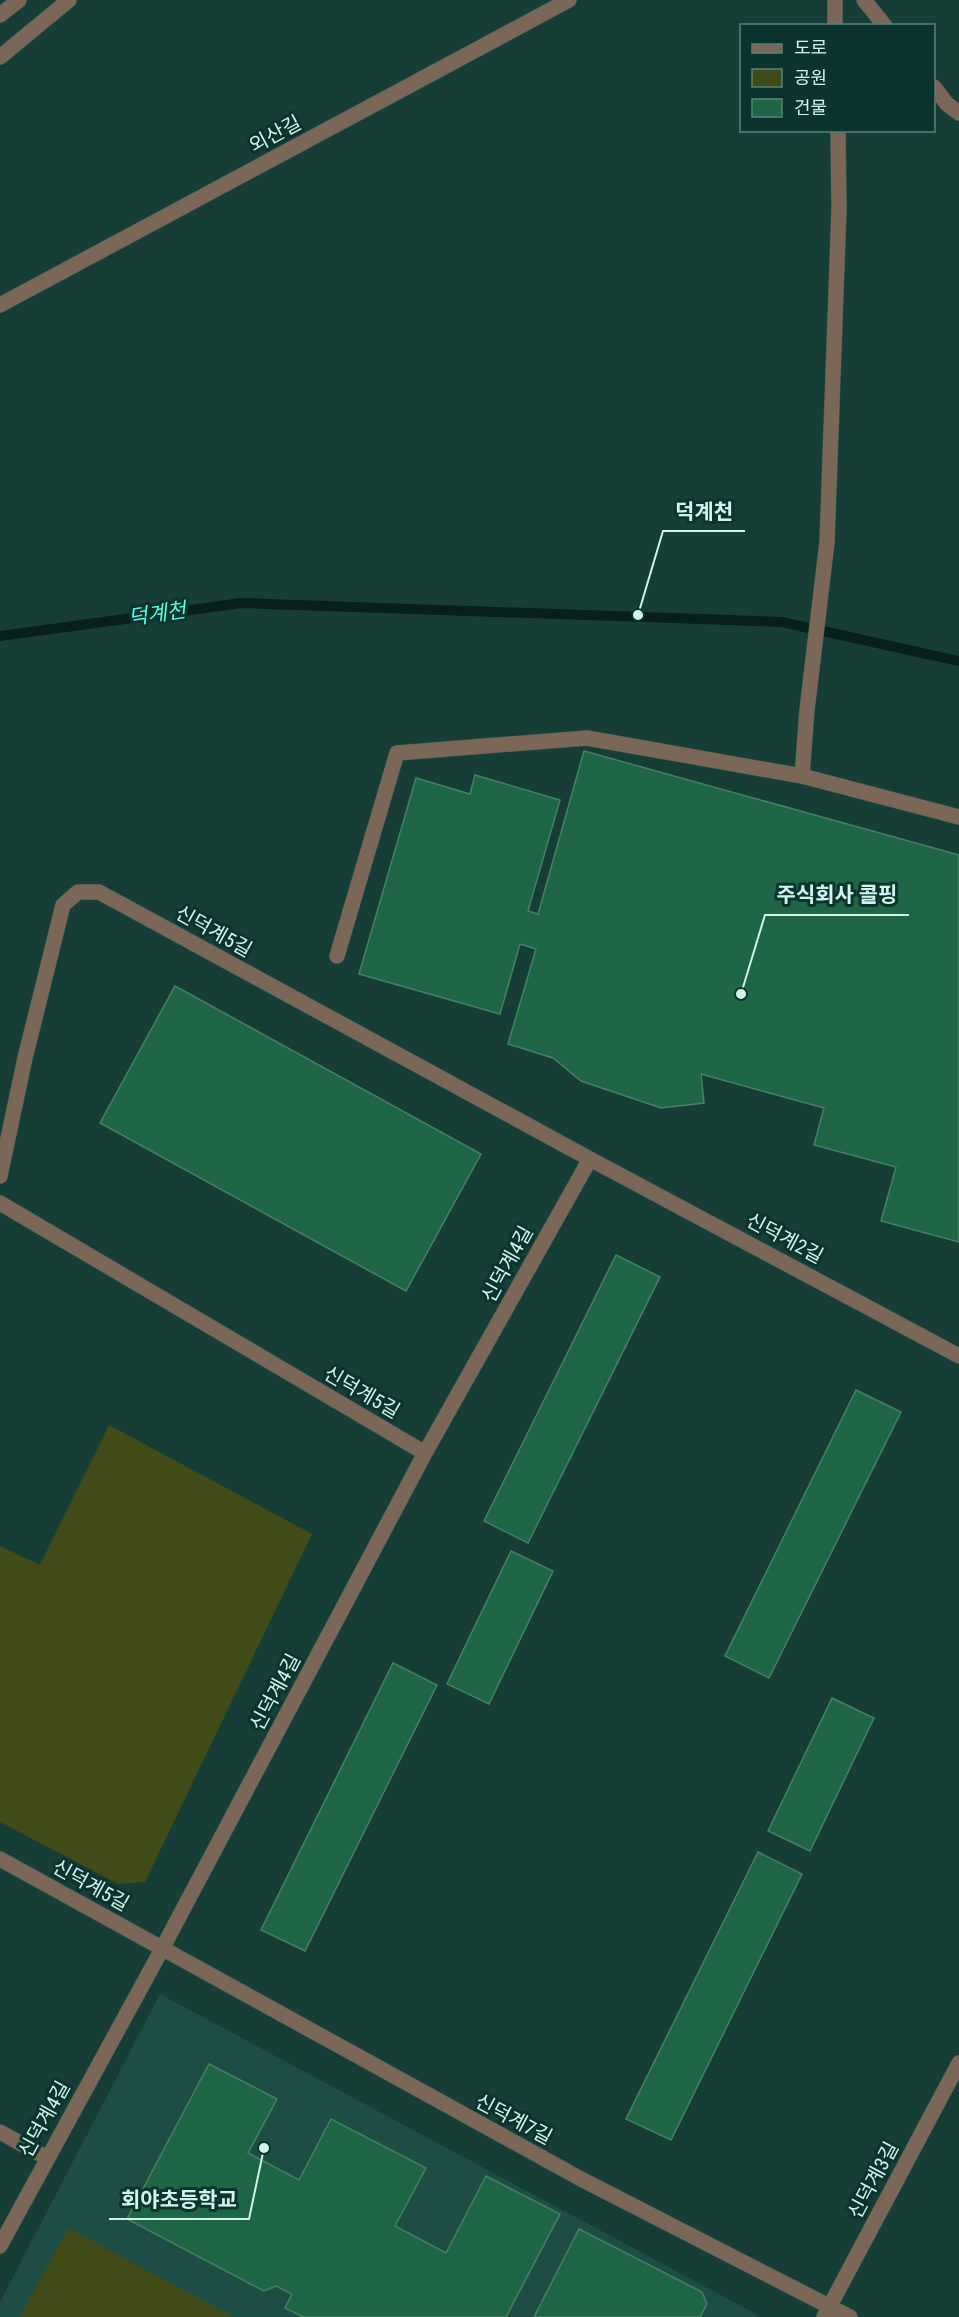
<svg xmlns="http://www.w3.org/2000/svg" width="959" height="2317" viewBox="0 0 959 2317" font-family="'Roboto Condensed','Noto Sans KR',sans-serif">
	<rect width="100%" height="100%" fill="#163e37"/>
	<path fill="#1e4d45" d="M160,1994L758,2315L757,2317H0V2302Z"/>
	<path fill="#404b17" d="M109,1425L312,1534L145,1882L118,1884L0,1822V1546L40,1565Z
		M68,2228L234,2317H20Z"/>
	<g fill="none" stroke-linecap="round" stroke-linejoin="round">
		<path stroke="#091f1b" stroke-width="10" d="M0,636L242,603L782,622L959,661"/>
	</g>
	<path fill="#1f6646" stroke="#468163" stroke-width="1.5" d="M584,751L959,855V1242L881,1221L896,1167L814,1145L824,1108L701,1074L704,1103L661,1108L581,1081L553,1058L508,1044L536,949L520,944L500,1014L359,974L416,778L470,794L475,775L560,800L528,911L538,914Z
		M175,986L481,1154L406,1291L100,1123Z
		M616,1255L660,1277L528,1543L484,1521Z
		M856,1390L901,1412L769,1678L725,1656Z
		M511,1551L553,1571L489,1704L447,1684Z
		M393,1663L437,1685L305,1951L261,1930Z
		M832,1698L874,1718L810,1851L768,1831Z
		M758,1852L802,1874L671,2140L626,2119Z
		M209,2064L277,2099L248,2153L299,2180L331,2119L426,2168L395,2226L446,2253L486,2176L560,2214L506,2317H303L285,2308L292,2294L276,2286L264,2291L127,2219Z
		M579,2229L702,2292L707,2304L700,2317H534Z"/>
	<g fill="none" stroke-linecap="round" stroke-linejoin="round">
		<g stroke="#345b54" stroke-width="16">
			<path id="minor" d="M835,0V26
				M864,0L885,26
				M0,15L19,0
				M0,57L69,0
				M934,87L947,104L959,113
				M0,305L569,0
				M802,776L807,710L827,542L839,209L838,130
				M337,956L397,753L587,738L802,776L959,817
				M0,1176L25,1058L63,905L78,892H99L590,1159L959,1356
				M0,1203L425,1453
				M0,1859L581,2179L850,2317
				M0,2132L47,2158
				M0,2246L162,1949L425,1453L590,1159
				M824,2317L959,2063"/>
		</g>
		<use href="#minor" stroke="#7b6757" stroke-width="15"/>
	</g>
	<g text-anchor="middle" stroke-width="6" stroke-linejoin="round" paint-order="stroke">
		<g font-size="20" fill="#d0f4ec" stroke="#0a342d">
			<text transform="translate(275 134) rotate(-28)" y="7">외산길</text>
			<text transform="translate(214 931) rotate(29)" y="7">신덕계5길</text>
			<text transform="translate(785 1238) rotate(28)" y="7">신덕계2길</text>
			<text transform="translate(507 1264) rotate(-61)" y="7">신덕계4길</text>
			<text transform="translate(362 1392) rotate(30)" y="7">신덕계5길</text>
			<text transform="translate(275 1692) rotate(-62)" y="7">신덕계4길</text>
			<text transform="translate(91 1885) rotate(29)" y="7">신덕계5길</text>
			<text transform="translate(44 2119) rotate(-61)" y="7">신덕계4길</text>
			<text transform="translate(514 2119) rotate(28)" y="7">신덕계7길</text>
			<text transform="translate(873 2180) rotate(-62)" y="7">신덕계3길</text>
		</g>
		<g font-size="21" font-style="italic" fill="#56fde3" stroke="#0a342d">
			<text transform="translate(157 614) rotate(-8)" y="7">덕계천</text>
		</g>
	</g>
	<path fill="none" stroke="#d0f4ec" stroke-width="2" d="M638 615L663 531H745M741 994L765 915H909M264 2148L249 2219H109"/>
	<g fill="#d0f4ec" stroke="#0a342d" stroke-width="2">
		<circle cx="638" cy="615" r="6"/>
		<circle cx="741" cy="994" r="6"/>
		<circle cx="264" cy="2148" r="6"/>
	</g>
	<g font-size="21" text-anchor="middle" font-weight="bold" fill="#d0f4ec" stroke="#0a342d" stroke-width="6" stroke-linejoin="round" paint-order="stroke">
		<text x="704" y="519">덕계천</text>
		<text x="837" y="902">주식회사 콜핑</text>
		<text x="179" y="2207">회야초등학교</text>
	</g>
	<rect x="740" y="24" width="195" height="108" fill="#0a342d" stroke="#598179" stroke-width="1.5"/>
	<rect x="752" y="44" width="30" height="9" fill="#7b6757" stroke="#598179" stroke-width="1.5"/>
	<text x="794" y="54" font-size="18" fill="#d0f4ec">도로</text>
	<rect x="752" y="69" width="30" height="18" fill="#404b17" stroke="#598179" stroke-width="1.5"/>
	<text x="794" y="84" font-size="18" fill="#d0f4ec">공원</text>
	<rect x="752" y="99" width="30" height="18" fill="#1f6646" stroke="#598179" stroke-width="1.5"/>
	<text x="794" y="114" font-size="18" fill="#d0f4ec">건물</text>
</svg>
